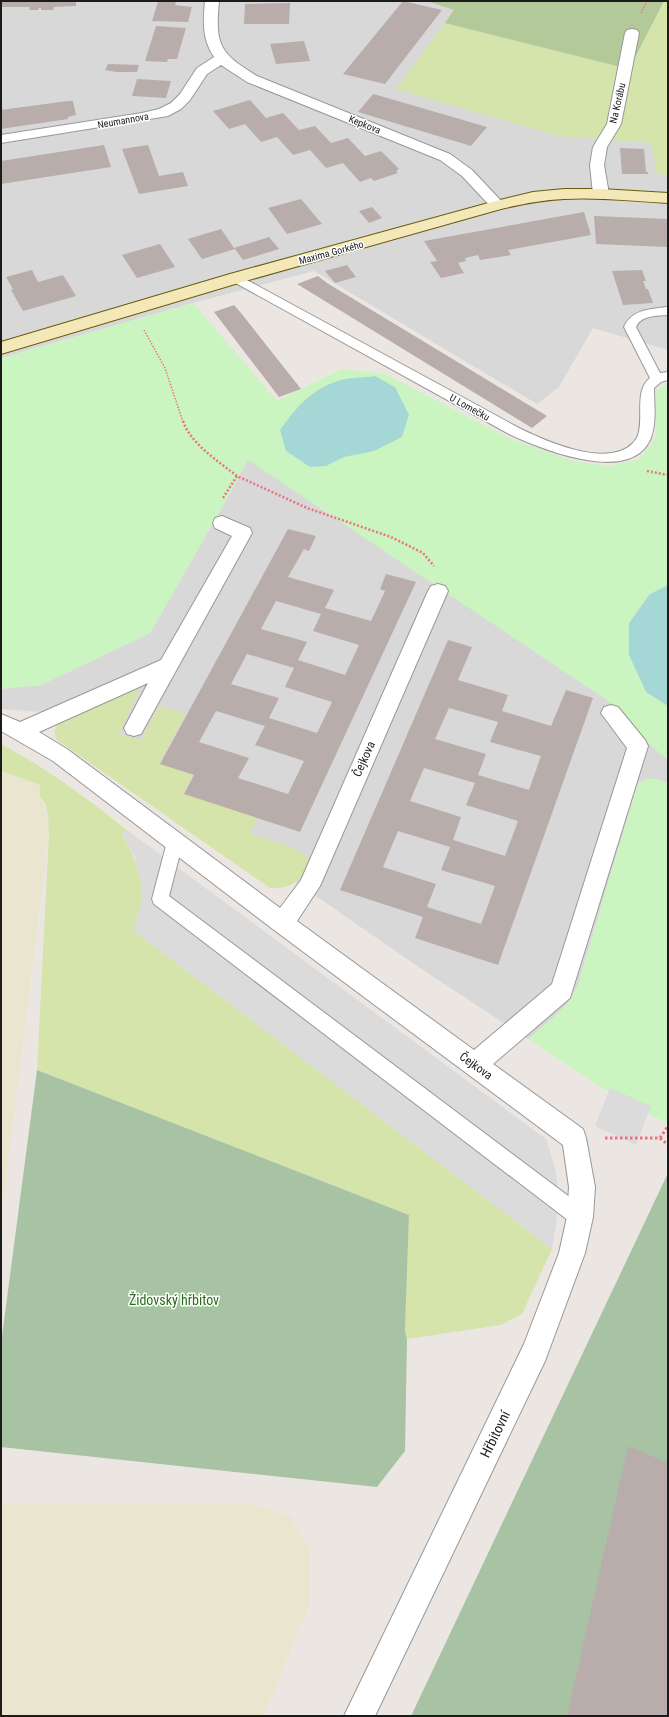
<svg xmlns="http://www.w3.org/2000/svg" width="669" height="1717" viewBox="0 0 669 1717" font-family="'Roboto Condensed',sans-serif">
	<rect width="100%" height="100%" fill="#ece6e2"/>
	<path fill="#d9d8d9" d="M1,1H668V350L593,328L559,387L537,404L314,271L193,303L1,358Z
		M248,459L616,706L652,746L668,760V783L655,779L639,782L637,786L578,985L568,1003L553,1018L528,1039L420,968L67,724L41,712L1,709V689L41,685L150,633L220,511Z"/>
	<path fill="#eae5ce" d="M1,771L40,785V796L48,815L49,833L1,1221Z
		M1,1503L249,1504L290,1515L310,1551V1603L264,1716H1Z"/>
	<path fill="#d5e4aa" d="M664,1H668V175L657,174L651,143L558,136L396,89L445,23L629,69Z
		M129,690H137V695L119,734L141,740L159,706L186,714L160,762L194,774L183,793L257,817L250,834L294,848L311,860C299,880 295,889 270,888L57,740C53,732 54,729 59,723Z
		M1,744C46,768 87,798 127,830L122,835C134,854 146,883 141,906C139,914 136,922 133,930L552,1249L522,1314L501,1325L407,1339L405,1331L409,1215L37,1070L49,833L48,815L46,805L40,796V785L1,771Z"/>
	<path fill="#b3c999" d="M427,1H664L629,69L445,23L454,10Z"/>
	<path fill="#a8c3a4" d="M37,1070L409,1215L405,1331L407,1339L405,1451L377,1487L1,1447V1344Z
		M668,1173V1716H411Z"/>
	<path fill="#caf5c0" d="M193,303L277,401L342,369L385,374L511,439L573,461L607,466L640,459L656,437L655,407L657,390L668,384V760L652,746L616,706L248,460L220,511L150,633L41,685L1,689V358Z
		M648,778L668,783V1124L602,1088L528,1039L553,1018L568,1003L578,985L637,786L643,780Z"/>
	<path fill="#dbdbdb" d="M127,830L546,1139L555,1168L558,1187L557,1218L552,1249L133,930L141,905V882L134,855L122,835Z
		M610,1088L651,1106L636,1145L595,1126Z"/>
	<path fill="#a5d7d6" d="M375,376L395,387L409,415L402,437L374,451L344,457L326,466L310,467L286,451L280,430C296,408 310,390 338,381C348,377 363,378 375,376Z
		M668,585V706L646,692L629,655V623L650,594Z"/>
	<path fill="#b8adab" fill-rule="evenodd" d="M1,1H76V6L54,7L53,10H41V8H39L38,10H29L30,7H1Z
		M403,1L442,10L385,84L343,74Z
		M158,2H176L175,5L192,7L188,22L152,21Z
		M290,3L289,24H244L245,4Z
		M156,26L186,28L177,59H168L167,62L145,61Z
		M304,41L310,61L276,64L270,44Z
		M108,64L139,65L137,72H116L105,70Z
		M137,79L171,81L166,98L132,96Z
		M373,94L377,95L487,127L471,146L358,112Z
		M250,100L266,118L283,113L299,130L315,126L331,143L348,138L365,156L381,151L399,169L396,171L398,173L374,181L371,178L360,182L343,163L326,168L310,150L293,155L277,137L261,142L245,124L229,129L213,111Z
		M68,101H73L76,115L68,117V119L1,129V110Z
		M104,145L111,167L1,184V161Z
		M148,145L159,176L183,172L188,186L139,194L122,149Z
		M620,148L644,149L646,172H648V174H622Z
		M301,199L322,224L287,234L268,208Z
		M372,207L382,218L369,223L359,211Z
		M584,212L591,235L508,250L511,255L480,260L478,255L465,258L466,261L458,263L464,273L441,278L430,262L437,261L424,241Z
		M594,216L668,219V247L596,244Z
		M221,229L234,248L269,237L279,249L243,260L235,249L202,259L188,239Z
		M160,244L175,267L137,278L122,255Z
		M347,265L356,277L335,283L325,271Z
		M32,270L38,282L63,275L76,296L23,311L11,290L13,289L6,277Z
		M642,270L646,281H643L646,289H648L653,303L623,305L612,271Z
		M318,276L327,283L547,416L532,428L297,284Z
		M234,305L241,313L301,389L279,397L214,312Z
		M288,529L316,536L309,551L304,549L288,577L334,590L325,608L371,621L385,591L380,589L386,574L416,582L300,832L184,794L194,775L160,764ZM276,601L321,614L313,631L359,645L345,675L298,660L307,642L261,629ZM247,654L294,668L285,687L332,702L317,733L269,718L279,698L231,684ZM216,711L265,726L255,745L304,761L288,794L238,778L249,758L199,742Z
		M448,640L472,647L458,680L508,695L502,711L551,726L566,690L593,698L498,965L415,938L423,917L340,890ZM449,708L498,722L490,742L541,756L529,790L478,775L486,754L435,739ZM424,768L475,783L466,805L518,821L505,856L453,840L461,817L410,801ZM398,831L450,847L441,870L495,886L481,924L427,907L436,884L383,867Z
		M628,1446L668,1463V1716H567Z"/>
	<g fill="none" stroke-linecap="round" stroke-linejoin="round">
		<g stroke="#989898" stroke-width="2">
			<path id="lane" d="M236,274L519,428C545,441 608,469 633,443C635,440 637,439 638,435C644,417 634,390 650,378L624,327C632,309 651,309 668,307V315C657,316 641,315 636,327L660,373L668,372V380L661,382L654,388C654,404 657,424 650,440C629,485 541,449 509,434L232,281L230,278L232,275Z
				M175,835L181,837L183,842L169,896L587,1210L589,1217L587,1224L580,1226L573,1224L154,904L152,899L167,842L169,837Z"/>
		</g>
		<g stroke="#989898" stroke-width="2">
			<path id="street" d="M205,1H219C215,45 219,53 257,76L450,154L472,170L505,205L502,208L497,210L492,208L462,176L440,160L247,82L221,65L207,74L190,100L181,109L168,116L1,143V135L142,113L159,109L171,103L180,94L197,68L214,57C202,39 203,22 205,1Z
				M632,29L637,30L639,33L621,124L607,147L604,165L609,194L606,197L601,199L596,197L593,194L590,165L593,147L607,124L625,33L627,30Z
				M222,516L250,528L252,533L141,734L134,736L127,734L124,728L148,683L39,732L67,749L280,908L301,880L428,591L431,586L438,584L445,586L448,591L320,886L297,921L474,1050L552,984L627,748L601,713L604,707L611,705L618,707L645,740L648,746L570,998L493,1064L583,1129L586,1138L595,1187L593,1217L585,1253L545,1361L375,1716H344L524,1344L559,1253L567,1217L569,1187L563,1145L274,930L53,761L1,731V714L20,722L161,660L232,536L215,528L213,523L215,518Z"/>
		</g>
		<g stroke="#695b0c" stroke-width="2">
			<path id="secondary" d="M564,189H601L668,193V203C634,201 599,197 564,199C542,200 522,204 501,209L242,282L1,354V342L230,274L492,202L533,192Z"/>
		</g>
		<path stroke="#ef7083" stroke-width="1.5" stroke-dasharray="1.5 1.5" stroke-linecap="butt" d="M641,13L647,1
			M144,330L165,368L183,422"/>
		<path stroke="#ef7083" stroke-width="2.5" stroke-dasharray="2 2" stroke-linecap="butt" d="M183,421C190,443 219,462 237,476
			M647,471L668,475
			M223,498L237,476L307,508L391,537L423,553L434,566"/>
		<path stroke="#ef7083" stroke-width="3" stroke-dasharray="2.5 2.5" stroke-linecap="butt" d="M605,1138H660L668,1145
			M660,1138L668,1126"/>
		<use href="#lane" fill="#fff" fill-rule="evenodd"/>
		<use href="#street" fill="#fff" fill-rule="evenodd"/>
		<use href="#secondary" fill="#f4e8b8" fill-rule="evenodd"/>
	</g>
	<g text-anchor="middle" stroke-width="3" stroke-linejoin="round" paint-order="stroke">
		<g font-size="10" fill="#1b1b1b" stroke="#fff">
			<text transform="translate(617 103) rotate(-77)" y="4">Na Korábu</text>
			<text transform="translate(123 120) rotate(-10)" y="4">Neumannova</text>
			<text transform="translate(365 124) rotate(22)" y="4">Kepkova</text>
			<text transform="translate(331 252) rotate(-15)" y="4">Maxima Gorkého</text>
			<text transform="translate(470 407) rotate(29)" y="4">U Lomečku</text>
		</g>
		<g font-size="12" fill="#1b1b1b" stroke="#fff">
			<text transform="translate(364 759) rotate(-66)" y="4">Čejkova</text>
			<text transform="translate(476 1066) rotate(36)" y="4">Čejkova</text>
		</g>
		<g font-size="14" fill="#237013" stroke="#fff">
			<text x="174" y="1305">Židovský hřbitov</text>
		</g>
		<g font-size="14" fill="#1b1b1b" stroke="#fff">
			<text transform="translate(495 1434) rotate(-64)" y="5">Hřbitovní</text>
		</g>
	</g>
	<rect width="669" height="1717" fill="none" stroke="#1b1b1b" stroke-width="4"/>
</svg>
